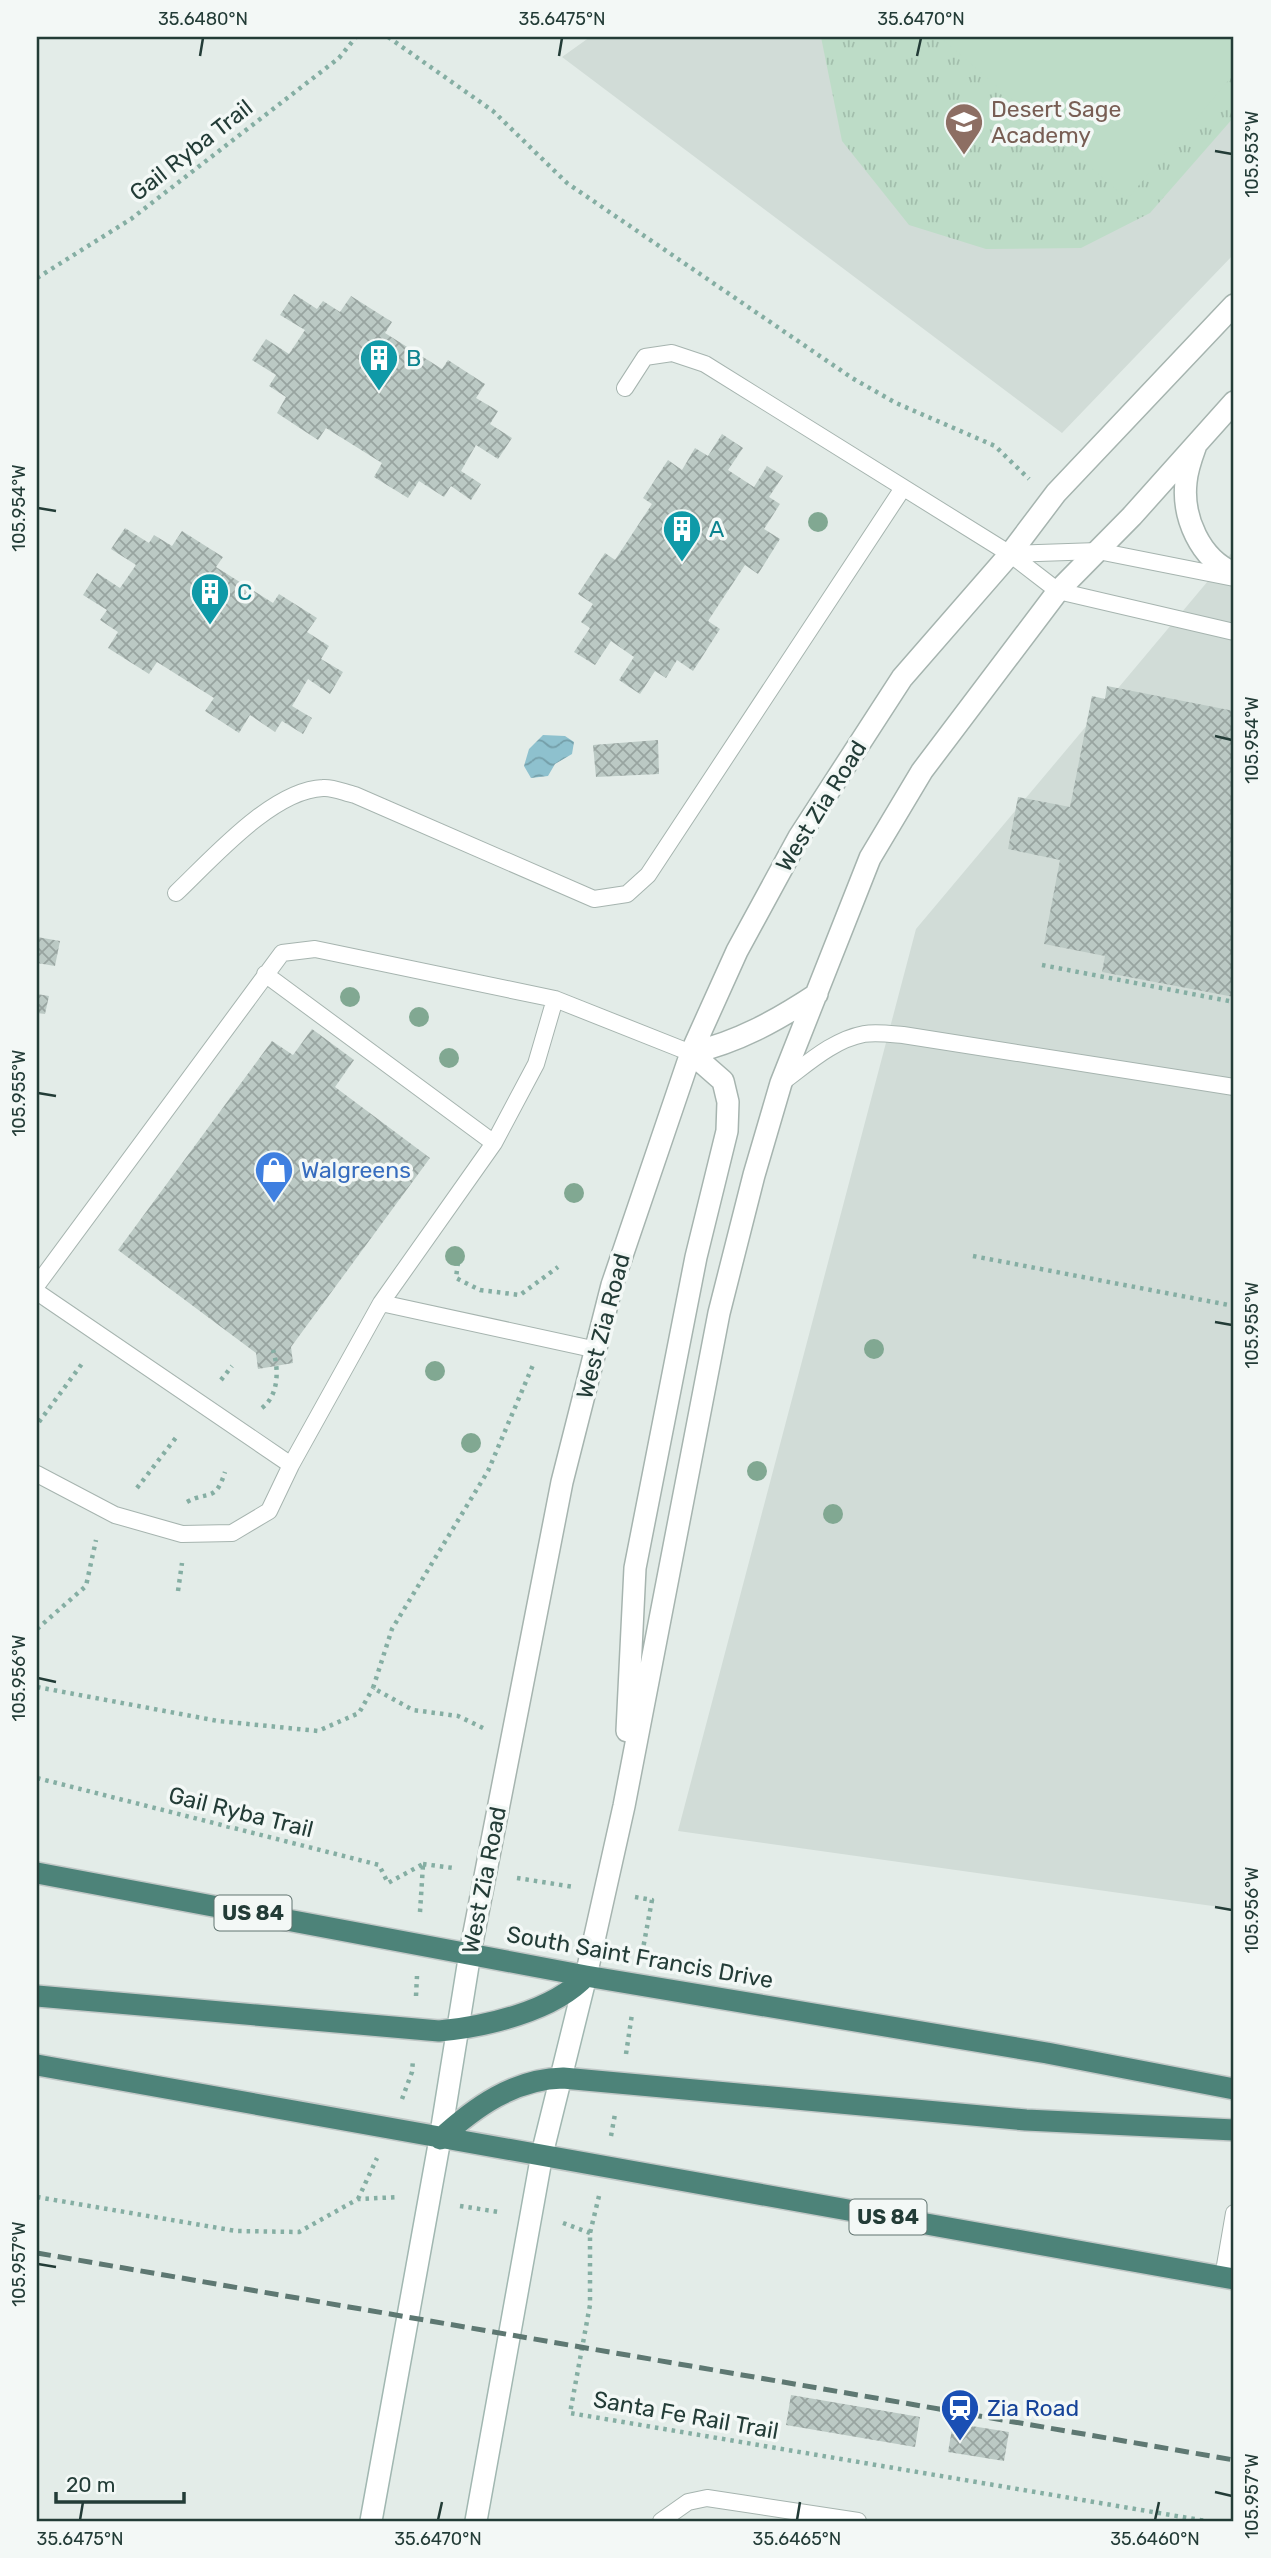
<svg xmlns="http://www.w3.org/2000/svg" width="1271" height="2558" viewBox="0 0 1271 2558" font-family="Rubik,sans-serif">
	<defs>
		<pattern id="park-tufts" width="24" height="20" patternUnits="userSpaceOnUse" patternTransform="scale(1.75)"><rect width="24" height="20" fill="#bddcc7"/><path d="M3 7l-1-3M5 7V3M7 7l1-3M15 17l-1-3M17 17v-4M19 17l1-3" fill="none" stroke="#a2beac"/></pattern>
		<pattern id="water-waves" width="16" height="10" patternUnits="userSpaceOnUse" patternTransform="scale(1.75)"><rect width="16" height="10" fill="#8ec1ce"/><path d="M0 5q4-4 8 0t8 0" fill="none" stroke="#749ea8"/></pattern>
		<pattern id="building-cross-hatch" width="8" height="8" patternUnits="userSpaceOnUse" patternTransform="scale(1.75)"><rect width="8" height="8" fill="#bbc9c4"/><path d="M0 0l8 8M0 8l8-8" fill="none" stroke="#98a4a0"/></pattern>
	</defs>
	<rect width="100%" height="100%" fill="#e3ece8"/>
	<path fill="#d1dcd7" d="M590,37H1234V254L1062,433L562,57Z
		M1234,550V1909L678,1831L916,929Z"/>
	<path fill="url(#park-tufts)" d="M821,37H1234V117L1150,213L1081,248L986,249L909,225L842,141Z"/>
	<path fill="#bddcc7" d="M940,37H1234V74L1127,199Z"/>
	<path fill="url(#water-waves)" d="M543,735L565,736L574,742L572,754L555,764L548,776L531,778L524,766L529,749Z"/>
	<path fill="url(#building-cross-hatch)" d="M294,294L317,309L323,301L340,312L351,296L392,322L385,333L442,369L448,360L485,384L476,398L498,411L490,424L512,438L498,459L476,445L461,471L481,484L471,500L451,486L444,497L419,481L408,498L374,477L382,463L326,428L318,440L277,413L286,397L269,386L276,375L252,360L266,339L289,354L305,330L280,315Z
		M722,434L743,448L728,470L754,487L767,466L783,476L769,497L780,504L764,529L780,539L758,574L745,565L708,621L720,629L693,671L677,660L666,678L655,671L640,694L619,680L634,657L611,641L595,665L574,652L590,628L581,622L593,604L578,594L605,553L615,560L652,504L643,498L668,460L682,470L695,448L708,456Z
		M125,528L149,543L154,535L172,546L182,531L223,557L216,567L273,603L279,594L317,618L307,632L329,646L321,659L343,672L330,694L308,679L292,706L312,718L303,734L282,721L275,732L250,715L239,733L205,711L214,698L157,662L149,674L108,648L118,632L100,620L107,610L83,595L97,573L120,588L136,565L111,549Z
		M1107,686L1234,711V997L1102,972L1105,956L1044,944L1060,860L1008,849L1018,797L1070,807L1092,696L1105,699Z
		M658,740L659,774L596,777L593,745Z
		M37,937L60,941L55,966L37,963Z
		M37,994L49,996L45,1014L37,1013Z
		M312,1029L354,1060L335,1087L430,1158L291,1347L293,1363L258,1369L256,1353L118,1250L272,1041L293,1055Z
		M791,2395L920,2417L915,2447L786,2425Z
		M953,2423L1009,2432L1004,2461L948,2452Z"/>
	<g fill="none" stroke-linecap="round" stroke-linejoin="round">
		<g stroke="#a6b4af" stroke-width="18">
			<path id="service" d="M625,388L645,357L672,353L705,364L1010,554L1058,591L1234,632
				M1010,554L1098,551L1234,578
				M176,893C212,859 272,790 323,788C333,787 345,793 355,795L594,899L627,894L648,875L903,488
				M265,974L494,1143
				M781,1083C806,1065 832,1040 864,1034C876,1032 891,1034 903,1035L1234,1087
				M37,1285L282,953L315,949L555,999L691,1053
				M37,1292L291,1465
				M381,1303L597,1350
				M37,1474L115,1515L182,1534L232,1533L269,1511L291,1465L381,1303L494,1143L536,1064L555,999
				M1223,2277L1234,2213
				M661,2521L688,2502L707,2498L858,2521"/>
		</g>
		<g stroke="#a6b4af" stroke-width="24">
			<path id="tertiary" d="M1196,445C1192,456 1187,469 1186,482C1182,517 1200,559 1234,573
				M691,1053C738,1042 776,1021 817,994
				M627,1731L635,1568L696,1257L727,1131L728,1102L723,1081L691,1053
				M470,1953L562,1482L612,1285L691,1053L737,951L799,837L902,678L1010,554L1056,493L1234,305
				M586,1976L624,1806L719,1313L754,1175L781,1083L870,858L922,771L1058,591L1132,516L1234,402"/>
		</g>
		<g stroke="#a1b7b1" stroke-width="24">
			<path id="secondary" d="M371,2521L440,2139L470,1953
				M476,2521L542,2154L586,1976"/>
		</g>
		<g stroke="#c1c8c7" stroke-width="24">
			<path id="trunk" d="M37,1873L586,1976L1047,2053L1234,2089
				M37,1996L439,2031C485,2027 554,2011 586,1976
				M37,2065L1234,2279
				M440,2139C475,2107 514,2079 563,2078L1026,2120L1234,2130"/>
		</g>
		<path stroke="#85aea3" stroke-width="4.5" stroke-dasharray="3.5 5" stroke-linecap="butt" d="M388,37L493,111L567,183L852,378L896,403L995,446L1029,479
			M37,278L131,219L339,58L356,37
			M1042,965L1234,1002
			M459,1254L456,1278L480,1290L520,1295L558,1267
			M973,1256L1234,1306
			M221,1380L232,1366
			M262,1408C279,1395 279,1369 273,1350
			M39,1422L84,1361
			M137,1488L178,1435
			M187,1502C209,1490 215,1503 225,1472
			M178,1591L182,1563
			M37,1629L86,1586L96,1540
			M37,1687L218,1721L318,1731L359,1713L373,1688
			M483,1728L458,1716L413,1710L373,1688L392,1629L488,1471L533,1365
			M37,1778L379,1865L388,1883L423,1864
			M423,1864L453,1868
			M517,1878L574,1887
			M635,1897L652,1900L642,1954
			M420,1912L423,1865
			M416,1996L417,1976
			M626,2054L632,2014
			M402,2099L412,2072L413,2060
			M611,2136L615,2114
			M599,2196L590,2233V2305L570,2413L1206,2521
			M37,2197L236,2231L299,2232L358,2199L399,2197
			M358,2199L377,2158
			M460,2206L499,2212
			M563,2223L590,2233"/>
		<use href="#service" stroke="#fff" stroke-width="16"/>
		<use href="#tertiary" stroke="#fff" stroke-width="21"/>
		<use href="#secondary" stroke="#fff" stroke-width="21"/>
		<use href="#trunk" stroke="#4d8379" stroke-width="21"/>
		<path stroke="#5e7872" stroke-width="5" stroke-dasharray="14 7" stroke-linecap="butt" d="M37,2253L1234,2460"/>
	</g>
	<g fill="#81a892">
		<circle cx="818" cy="522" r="10"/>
		<circle cx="350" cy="997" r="10"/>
		<circle cx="419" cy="1017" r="10"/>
		<circle cx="449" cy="1058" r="10"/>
		<circle cx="574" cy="1193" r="10"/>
		<circle cx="455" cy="1256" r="10"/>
		<circle cx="874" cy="1349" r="10"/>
		<circle cx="435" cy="1371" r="10"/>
		<circle cx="471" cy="1443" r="10"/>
		<circle cx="757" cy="1471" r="10"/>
		<circle cx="833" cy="1514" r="10"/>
	</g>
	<path fill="none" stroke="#233c37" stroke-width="2.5" d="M200,56L203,38M559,56L562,38M917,56L921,38M1215,151L1232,154M38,508L56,511M1215,736L1232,740M38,1093L56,1096M1215,1322L1232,1325M38,1678L56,1682M1215,1907L1232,1910M38,2264L56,2267M1215,2492L1232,2496M80,2520L83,2502M438,2520L442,2502M797,2520L800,2502M1155,2520L1159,2502"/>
	<defs>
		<g id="school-pin" transform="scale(2.0125)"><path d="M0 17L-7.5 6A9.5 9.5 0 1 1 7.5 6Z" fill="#8d6e63" stroke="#f3f8f6"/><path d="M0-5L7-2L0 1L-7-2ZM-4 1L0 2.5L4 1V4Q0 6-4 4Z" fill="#fff"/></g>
		<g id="building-pin" transform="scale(2.0125)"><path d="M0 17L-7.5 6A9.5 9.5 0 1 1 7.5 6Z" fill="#0f9aa8" stroke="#f3f8f6"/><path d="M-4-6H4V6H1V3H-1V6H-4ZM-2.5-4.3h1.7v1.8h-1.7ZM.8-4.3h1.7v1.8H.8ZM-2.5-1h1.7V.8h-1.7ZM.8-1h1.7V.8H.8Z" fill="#fff"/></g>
		<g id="shop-pin" transform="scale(2.0125)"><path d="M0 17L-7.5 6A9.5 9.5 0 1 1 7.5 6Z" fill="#3f7fe0" stroke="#f3f8f6"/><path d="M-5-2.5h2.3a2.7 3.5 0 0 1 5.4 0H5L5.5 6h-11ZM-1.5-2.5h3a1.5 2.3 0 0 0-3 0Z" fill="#fff"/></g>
		<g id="station-pin" transform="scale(2.0125)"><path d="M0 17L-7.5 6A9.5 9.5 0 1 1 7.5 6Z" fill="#1a4fb4" stroke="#f3f8f6"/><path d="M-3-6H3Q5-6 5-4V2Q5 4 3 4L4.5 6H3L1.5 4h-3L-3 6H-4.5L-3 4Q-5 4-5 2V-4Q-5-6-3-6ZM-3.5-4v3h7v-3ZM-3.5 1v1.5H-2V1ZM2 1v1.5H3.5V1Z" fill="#fff"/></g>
	</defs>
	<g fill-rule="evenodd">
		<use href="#school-pin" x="964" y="122"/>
		<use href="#building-pin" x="379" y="358"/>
		<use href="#building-pin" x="682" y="529"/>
		<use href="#building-pin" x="210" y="592"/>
		<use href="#shop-pin" x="274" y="1170"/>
		<use href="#station-pin" x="960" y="2408"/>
	</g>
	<g text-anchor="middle" stroke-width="7" stroke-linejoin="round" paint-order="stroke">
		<g fill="#f3f8f6" stroke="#617470" stroke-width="2">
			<rect x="214.5" y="1895.5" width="77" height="35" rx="5"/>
			<rect x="849.5" y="2199.5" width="77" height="35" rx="5"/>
		</g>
		<g font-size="21" font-weight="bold" fill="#233c37">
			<text x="253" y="1920">US 84</text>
			<text x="888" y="2224">US 84</text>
		</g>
		<g font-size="23" fill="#785e54" stroke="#f3f8f6" text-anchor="start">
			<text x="991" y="117">Desert Sage<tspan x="991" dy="26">Academy</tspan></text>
		</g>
		<g font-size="23" fill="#233c37" stroke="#f3f8f6">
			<text transform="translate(191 150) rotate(-38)" y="8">Gail Ryba Trail</text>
			<text transform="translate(821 806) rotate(-58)" y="8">West Zia Road</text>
			<text transform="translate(603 1326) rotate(-75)" y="8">West Zia Road</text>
			<text transform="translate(241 1812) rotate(14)" y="8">Gail Ryba Trail</text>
			<text transform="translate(484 1880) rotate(-79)" y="8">West Zia Road</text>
			<text transform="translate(640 1957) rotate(10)" y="8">South Saint Francis Drive</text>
			<text transform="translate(686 2415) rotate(10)" y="8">Santa Fe Rail Trail</text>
		</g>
		<g font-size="23" fill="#0d838f" stroke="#f3f8f6" text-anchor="start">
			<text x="406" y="366">B</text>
			<text x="709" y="537">A</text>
			<text x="237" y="600">C</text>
		</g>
		<g font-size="23" fill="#366cbe" stroke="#f3f8f6" text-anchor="start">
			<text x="301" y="1178">Walgreens</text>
		</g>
		<g font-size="23" fill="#164399" stroke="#f3f8f6" text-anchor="start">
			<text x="987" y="2416">Zia Road</text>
		</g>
	</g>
	<rect width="1271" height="2558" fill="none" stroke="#f3f8f6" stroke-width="77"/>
	<path d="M56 2492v10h128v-10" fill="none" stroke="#233c37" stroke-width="3.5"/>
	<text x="66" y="2492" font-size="21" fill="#233c37" stroke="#f3f8f6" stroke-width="5" paint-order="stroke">20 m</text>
	<rect x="38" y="38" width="1194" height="2482" fill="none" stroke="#233c37" stroke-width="2.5"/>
	<g font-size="18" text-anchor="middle" fill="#233c37">
		<text x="203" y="25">35.6480°N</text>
		<text x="562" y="25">35.6475°N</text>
		<text x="921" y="25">35.6470°N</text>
		<text transform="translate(1252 154) rotate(-90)" y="6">105.953°W</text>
		<text transform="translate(19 508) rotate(-90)" y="6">105.954°W</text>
		<text transform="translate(1252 740) rotate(-90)" y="6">105.954°W</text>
		<text transform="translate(19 1093) rotate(-90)" y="6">105.955°W</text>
		<text transform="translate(1252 1325) rotate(-90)" y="6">105.955°W</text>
		<text transform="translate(19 1678) rotate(-90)" y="6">105.956°W</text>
		<text transform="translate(1252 1910) rotate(-90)" y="6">105.956°W</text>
		<text transform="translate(19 2264) rotate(-90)" y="6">105.957°W</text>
		<text transform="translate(1252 2496) rotate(-90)" y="6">105.957°W</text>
		<text x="80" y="2545">35.6475°N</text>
		<text x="438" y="2545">35.6470°N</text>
		<text x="797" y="2545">35.6465°N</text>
		<text x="1155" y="2545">35.6460°N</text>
	</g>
</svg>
